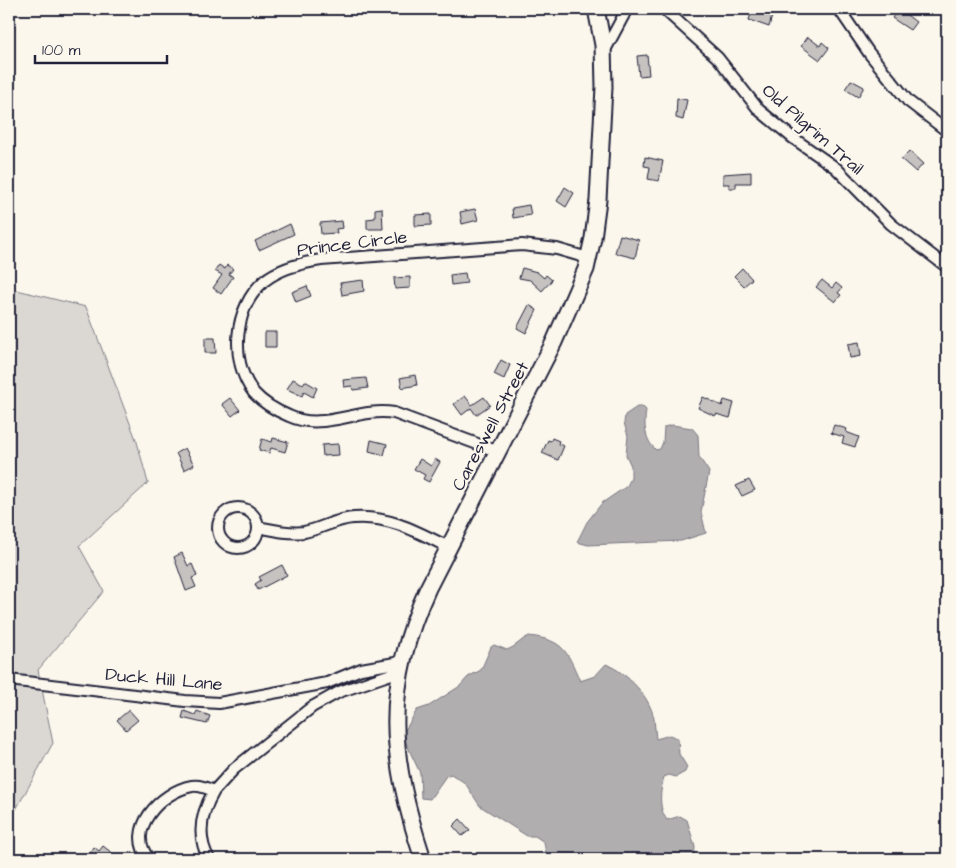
<svg xmlns="http://www.w3.org/2000/svg" width="956" height="868" viewBox="0 0 956 868" font-family="'Architects Daughter',sans-serif">
	<rect width="100%" height="100%" fill="#fbf7ec"/>
	<filter id="ink" filterUnits="userSpaceOnUse"><feTurbulence type="fractalNoise" baseFrequency=".02" numOctaves="2"/><feDisplacementMap in="SourceGraphic" scale="10" xChannelSelector="R" yChannelSelector="G"/><feConvolveMatrix kernelMatrix="1 2 1 2 8 2 1 2 1" color-interpolation-filters="sRGB"/></filter>
	<g filter="url(#ink)">
		<path fill="#dbd8d3" stroke="#7e7d87" d="M17,290L86,307L137,442L148,483L79,546L104,591L38,670L53,743L14,813L9,805V303Z"/>
		<path fill="#b1aeb0" stroke="#787681" d="M637,407H643L646,410C644,425 644,439 656,450L660,449L663,442L664,427L672,425L692,428L698,435L699,457L709,472L701,512L706,533L681,541L588,545L577,542L587,522L602,503L627,486L631,478V466L626,455L628,436L624,423L625,415Z
			M529,636C564,640 567,651 580,681L595,676L606,664C627,673 650,696 654,719C655,726 655,732 656,739L670,735L678,739L679,754L687,767L685,772L676,777L669,775L664,777C660,791 658,808 667,820L680,816L687,820L695,847L694,859H547L544,842L535,836H527L480,806L465,783L451,774L446,776L430,799L421,798L420,773L405,741L404,732L417,710L429,706L460,686L468,677L481,670L491,647L494,645L507,650C516,647 520,640 529,636Z"/>
		<path fill="#c6c2c0" stroke="#22223b" d="M899,9L916,22L910,30L892,18Z
			M752,10L772,16L769,27L749,20Z
			M808,37L820,46L822,42L829,48L820,60L801,46Z
			M647,55L649,75L639,76L637,56Z
			M851,80L864,87L858,97L845,89Z
			M677,98L687,100L683,120L676,118Z
			M909,151L923,164L916,172L901,159Z
			M645,157L663,161L659,181L648,179L650,167L644,166Z
			M751,172V183H736V188H729V184H723V174Z
			M565,187L574,193L566,207L557,201Z
			M529,205L531,215L513,218L512,208Z
			M382,208L383,229H367V219L375,218V209Z
			M475,209L478,220L462,224L460,212Z
			M431,214V225L415,226V215Z
			M342,221L343,228L336,229L337,233L321,234L320,223Z
			M290,224L294,234L259,250L255,241Z
			M620,235L639,240L635,258L615,253Z
			M219,265L225,269L227,265L233,269L229,274L233,277L221,294L213,288L222,275L215,271Z
			M522,268L537,272L544,278L546,275L552,280L542,291L530,280L519,278Z
			M742,268L752,279L744,286L734,276Z
			M465,273L467,283L451,285L450,275Z
			M410,277V288L395,289L394,278Z
			M363,280L364,291L342,295L340,283Z
			M822,280L832,288L836,283L842,288L838,293L841,295L835,302L816,287Z
			M307,286L311,296L296,302L292,292Z
			M529,305L537,310L526,333L517,328Z
			M265,332H276V347H265Z
			M205,338H215L216,353H205Z
			M859,342L861,356L850,358L848,344Z
			M501,360L510,365L504,379L494,374Z
			M415,375L417,385L402,388L400,378Z
			M366,378L368,388L353,390L352,386L344,387L343,380Z
			M293,379L303,384L305,381L317,388L313,397L304,392L302,396L287,389Z
			M465,396L472,405L484,397L490,405L476,415L471,408L462,415L454,404Z
			M703,397L722,406L724,400L734,403L730,418L716,414L715,416L698,408Z
			M230,398L240,410L232,416L222,404Z
			M834,425L847,429L846,432L859,437L855,447L842,443L844,437L831,433Z
			M273,438L288,442L285,452L271,448L269,453L259,450L262,439L272,442Z
			M552,438L559,441L558,444L564,446L558,460L542,453L548,440L551,441Z
			M371,440L387,444L384,455L369,451Z
			M338,444L339,455L323,456L322,445Z
			M185,448L194,465L184,470L176,453Z
			M420,459L431,466L435,459L440,462L429,482L423,479L425,475L414,469Z
			M749,480L755,490L742,496L736,486Z
			M182,553L188,566L192,564L197,576L192,578L196,587L186,591L174,557Z
			M282,565L287,575L258,590L255,584L261,580L259,577Z
			M129,710L138,720L126,730L117,720Z
			M184,711L195,715L197,711L210,716L207,724L182,718Z
			M460,819L470,830L462,836L453,826Z
			M103,846L120,859H99L90,853L94,847L99,851Z"/>
		<g fill="none" stroke-linecap="round" stroke-linejoin="round">
			<g stroke="#22223b" stroke-width="14">
				<path id="minor" d="M664,9L718,58L759,110L793,138L836,168L891,224L947,267
					M839,9L869,53L908,101L947,131
					M604,52L627,9
					M499,452L394,413C358,407 323,432 289,416C277,411 263,403 254,393C229,360 234,308 264,281C280,268 301,263 321,260L522,245L557,249L588,258
					M218 528a20 20 0 1 1 40 0a20 20 0 1 1-40 0Z
					M258,527C273,530 289,534 304,532C321,529 336,519 353,518C388,515 418,532 448,547
					M9,680L185,701L219,703L327,683L361,669L401,662
					M214,791L234,769L312,707L339,692L400,671
					M149,859C125,830 160,792 192,786C200,785 207,788 214,791C201,813 196,836 209,859"/>
			</g>
			<g stroke="#22223b" stroke-width="19">
				<path id="secondary" d="M423,859C390,758 382,688 428,588L554,342L586,269L593,238L598,200L604,87L603,45L596,9"/>
			</g>
			<use href="#minor" stroke="#fbf7ec" stroke-width="10"/>
			<use href="#secondary" stroke="#fbf7ec" stroke-width="15"/>
		</g>
	</g>
	<g text-anchor="middle" stroke-width="4.5" stroke-linejoin="round" paint-order="stroke">
		<g font-size="18" fill="#22223b" stroke="#fbf7ec">
			<text transform="translate(813 129) rotate(41)" y="6">Old Pilgrim Trail</text>
			<text transform="translate(352 243) rotate(-7)" y="6">Prince Circle</text>
			<text transform="translate(490 426) rotate(-62)" y="6">Careswell Street</text>
			<text transform="translate(164 679) rotate(5)" y="6">Duck Hill Lane</text>
		</g>
	</g>
	<rect width="956" height="868" fill="none" stroke="#fbf7ec" stroke-width="30"/>
	<rect x="15" y="15" width="926" height="838" fill="none" stroke="#22223b" stroke-width="2" filter="url(#ink)"/>
	<path d="M35 55v8h132v-8" fill="none" stroke="#22223b" stroke-width="2.5"/>
	<text x="42" y="55" font-size="15" fill="#22223b" stroke="#fbf7ec" stroke-width="4" paint-order="stroke">100 m</text>
</svg>
